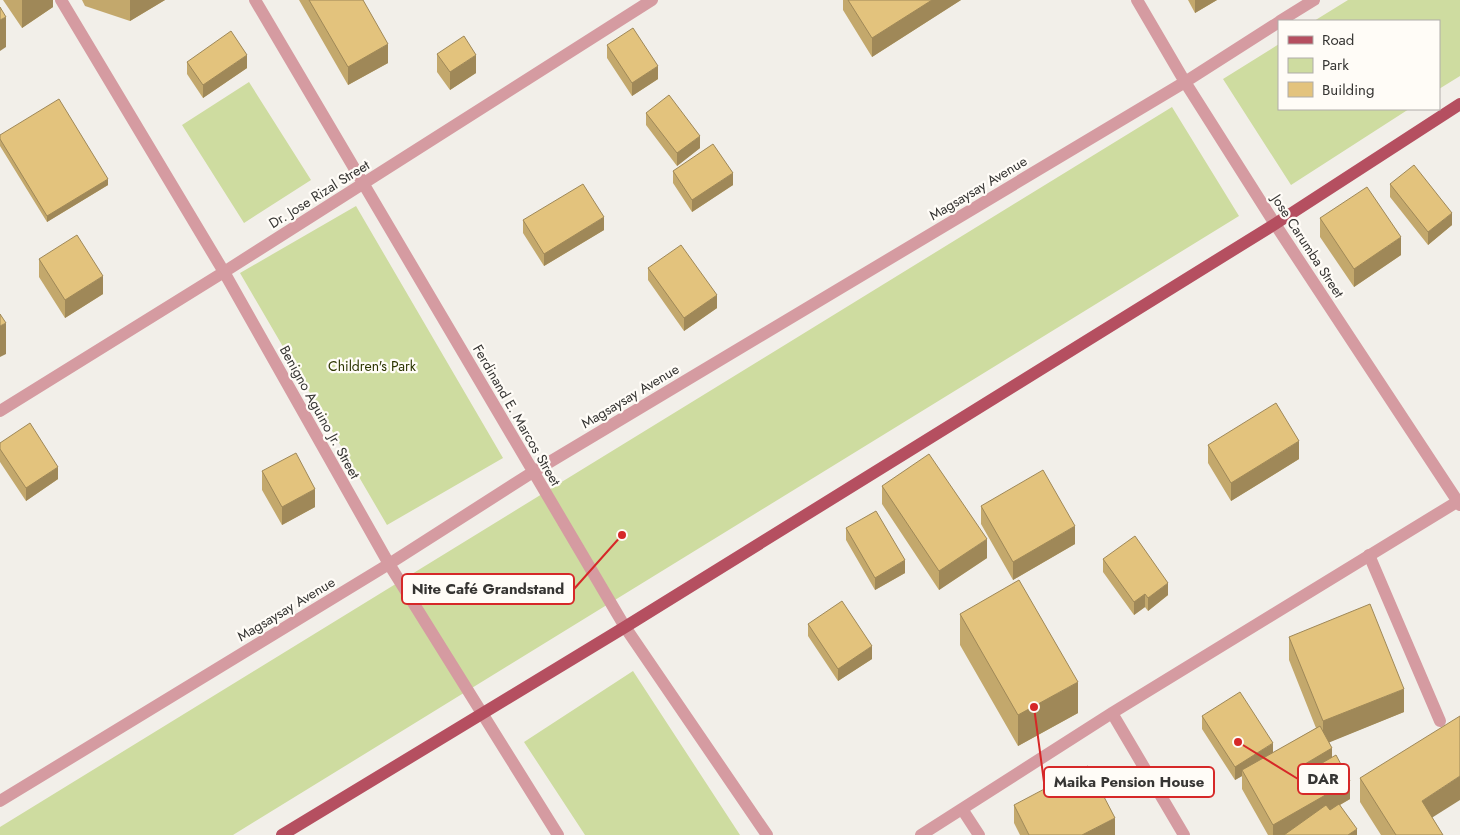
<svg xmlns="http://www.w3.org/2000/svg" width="1460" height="835" viewBox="0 0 1460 835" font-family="Jost,sans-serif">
	<rect width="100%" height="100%" fill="#f2efe9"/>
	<path fill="#cedca0" d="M1348,0H1460V76L1439,89V21H1314Z
		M1279,44V109H1409L1291,185L1223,79Z
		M249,82L311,180L244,223L182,125Z
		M1172,107L1239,216L233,835H0V827Z
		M356,206L503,458L387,525L240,273Z
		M633,671L740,835H585L524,742Z"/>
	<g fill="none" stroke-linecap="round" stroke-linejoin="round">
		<path stroke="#d59ba1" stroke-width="12" d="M1369,555L1440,721"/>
		<path stroke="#d59ba1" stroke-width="12" d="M61,0L224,272L389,564L558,835
			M255,0L625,627L767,835
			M1137,0L1185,82L1275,224L1460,505
			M1280,21L1314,0
			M0,411L224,272L652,0
			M1112,713L1184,835
			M0,801L389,564L533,472L1185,82L1279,22
			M962,809L979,835
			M921,835L1112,713L1460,500"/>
		<path stroke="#b54f60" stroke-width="12" d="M282,835L625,627L1275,224L1460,104"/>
	</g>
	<path fill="#c3a86c" d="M3,0H53V7L22,28Z
		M82,0H165L130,21L85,6Z
		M299,0H363L388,63L348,85Z
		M843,0H961L872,57L843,10Z
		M1188,0H1217L1195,13Z
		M607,45L658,79L632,96L607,58Z
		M437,54L476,73L450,90L437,72Z
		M187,62L247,68L203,98L187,74Z
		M646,113L700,148L677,166L646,125Z
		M0,135L108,185L47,222L0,146Z
		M673,171L733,185L692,212L673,183Z
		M1390,184L1452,225L1428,245L1390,197Z
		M1320,218L1401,255L1354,287L1320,237Z
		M523,220L604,230L544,266L523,233Z
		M39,259L103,294L65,318L39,277Z
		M648,268L717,308L684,331L648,280Z
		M0,443L58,479L26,501L0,462Z
		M1208,445L1299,459L1231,501L1208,463Z
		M262,471L315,507L282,525L262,490Z
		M882,486L987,558L939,590L882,504Z
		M981,506L1075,544L1013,580L981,524Z
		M846,528L905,573L875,590L846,540Z
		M1103,559L1168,595L1148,611L1145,607L1134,615L1103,572Z
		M960,614L1078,713L1018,746L960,645Z
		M808,624L872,659L838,681L808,636Z
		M1289,637L1404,712L1329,742L1332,757L1350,799L1340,805L1357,835H1268L1242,789V776L1235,780L1202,729V716L1273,753L1316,728L1289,660Z
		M1360,778L1432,817L1443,835H1381L1360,802Z
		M1014,805L1115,835H1020L1014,823Z"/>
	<path fill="#9f8858" d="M22,0H53V7L22,28Z
		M130,0H165L130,21Z
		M932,0H961L872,57V38Z
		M1195,0H1217L1195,13Z
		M6,17V47L0,51V20Z
		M388,44V63L348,85V67Z
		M247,55V68L203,98V85Z
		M476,55V73L450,90V72Z
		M658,66V79L632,96V83Z
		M700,136V148L677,166V153Z
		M733,173V185L692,212V200Z
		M108,179V185L47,222V216Z
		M1452,213V225L1428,245V232Z
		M604,217V230L544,266V254Z
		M1401,237V255L1354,287V269Z
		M103,276V294L65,318V300Z
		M717,295V308L684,331V318Z
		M6,323V354L0,357V326Z
		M1299,441V459L1231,501V483Z
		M58,467V479L26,501V488Z
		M315,489V507L282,525V507Z
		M1075,526V544L1013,580V562Z
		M987,539V558L939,590V571Z
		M905,560V573L875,590V578Z
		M1168,583V595L1148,611V598Z
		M1145,594V607L1134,615V602Z
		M872,646V659L838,681V669Z
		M1078,682V713L1018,746V715Z
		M1404,689V712L1323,745V721Z
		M1273,743V756L1242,770V776L1235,780V767Z
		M1332,748V767L1305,783V764Z
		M1460,776V800L1422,824V801Z
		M1350,781V799L1287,835H1273V825Z
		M1115,818V835H1082Z
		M1357,829V835H1348Z"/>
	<path fill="#e3c37d" stroke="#9f8858" d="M309,0H363L388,44L348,67Z
		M848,0H932L872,38Z
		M0,7L6,17L0,20Z
		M633,28L658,66L632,83L607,45Z
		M231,31L247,55L203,85L187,62Z
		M464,36L476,55L450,72L437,54Z
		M669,95L700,136L677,153L646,113Z
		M59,99L108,179L47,216L0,139V135Z
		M713,144L733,173L692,200L673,171Z
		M1414,165L1452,213L1428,232L1390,184Z
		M583,184L604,217L544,254L523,220Z
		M1367,187L1401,237L1354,269L1320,218Z
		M77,235L103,276L65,300L39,259Z
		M681,245L717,295L684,318L648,268Z
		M0,314L6,323L0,326Z
		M1276,403L1299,441L1231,483L1208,445Z
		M30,423L58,467L26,488L0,449V443Z
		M296,453L315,489L282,507L262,471Z
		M929,454L987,539L939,571L882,486Z
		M1043,470L1075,526L1013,562L981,506Z
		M876,511L905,560L875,578L846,528Z
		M1135,536L1168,583L1148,598L1145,594L1134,602L1103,559Z
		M1019,580L1078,682L1018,715L960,614Z
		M842,601L872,646L838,669L808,624Z
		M1370,604L1404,689L1323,721L1289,637Z
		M1240,692L1273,743L1235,767L1202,716Z
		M1460,716V776L1422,801L1443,835H1396L1360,778Z
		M1320,726L1332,748L1305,764L1308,771L1336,755L1350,781L1273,825L1242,770Z
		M1088,766L1115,818L1082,835H1029L1014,805Z
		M1339,804L1357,829L1348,835H1284L1326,805L1330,810Z"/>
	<g text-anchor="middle" stroke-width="4.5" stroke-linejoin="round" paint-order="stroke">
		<g font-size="14" fill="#363533" stroke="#fffcf7">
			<text transform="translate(978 188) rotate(-31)" y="5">Magsaysay Avenue</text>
			<text transform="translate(319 194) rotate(-32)" y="5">Dr. Jose Rizal Street</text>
			<text transform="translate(1308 246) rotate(57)" y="5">Jose Carumba Street</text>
			<text transform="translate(630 396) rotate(-31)" y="5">Magsaysay Avenue</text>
			<text transform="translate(320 412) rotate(61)" y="5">Benigno Aguino Jr. Street</text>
			<text transform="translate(517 415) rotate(60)" y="5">Ferdinand E. Marcos Street</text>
			<text transform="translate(286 609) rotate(-31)" y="5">Magsaysay Avenue</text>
		</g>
		<g font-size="14" fill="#2c3500" stroke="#fffcf7">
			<text x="372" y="371">Children's Park</text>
		</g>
	</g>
	<path fill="none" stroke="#d62828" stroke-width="2" d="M622 535L574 589M1238 742L1298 779M1034 707L1044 782"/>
	<g fill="#d62828" stroke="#fffcf7" stroke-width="2">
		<circle cx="622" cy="535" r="5"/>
		<circle cx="1238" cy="742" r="5"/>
		<circle cx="1034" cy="707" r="5"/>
	</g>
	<g fill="#fffcf7" stroke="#d62828" stroke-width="2">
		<rect x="402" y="574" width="172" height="30" rx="5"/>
		<rect x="1298" y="764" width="51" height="30" rx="5"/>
		<rect x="1044" y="767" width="170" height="30" rx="5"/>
	</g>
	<g font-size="15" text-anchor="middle" font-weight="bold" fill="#363533">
		<text x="488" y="594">Nite Café Grandstand</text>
		<text x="1323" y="784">DAR</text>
		<text x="1129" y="787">Maika Pension House</text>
	</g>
	<rect x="1278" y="20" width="162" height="90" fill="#fffcf7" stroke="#afaca9"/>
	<rect x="1288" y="36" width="25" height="8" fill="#b54f60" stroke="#afaca9"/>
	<text x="1322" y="45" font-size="15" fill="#363533">Road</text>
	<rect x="1288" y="58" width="25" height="15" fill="#cedca0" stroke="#afaca9"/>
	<text x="1322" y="70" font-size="15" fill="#363533">Park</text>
	<rect x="1288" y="82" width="25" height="15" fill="#e3c37d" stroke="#afaca9"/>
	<text x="1322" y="95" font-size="15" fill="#363533">Building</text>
</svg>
